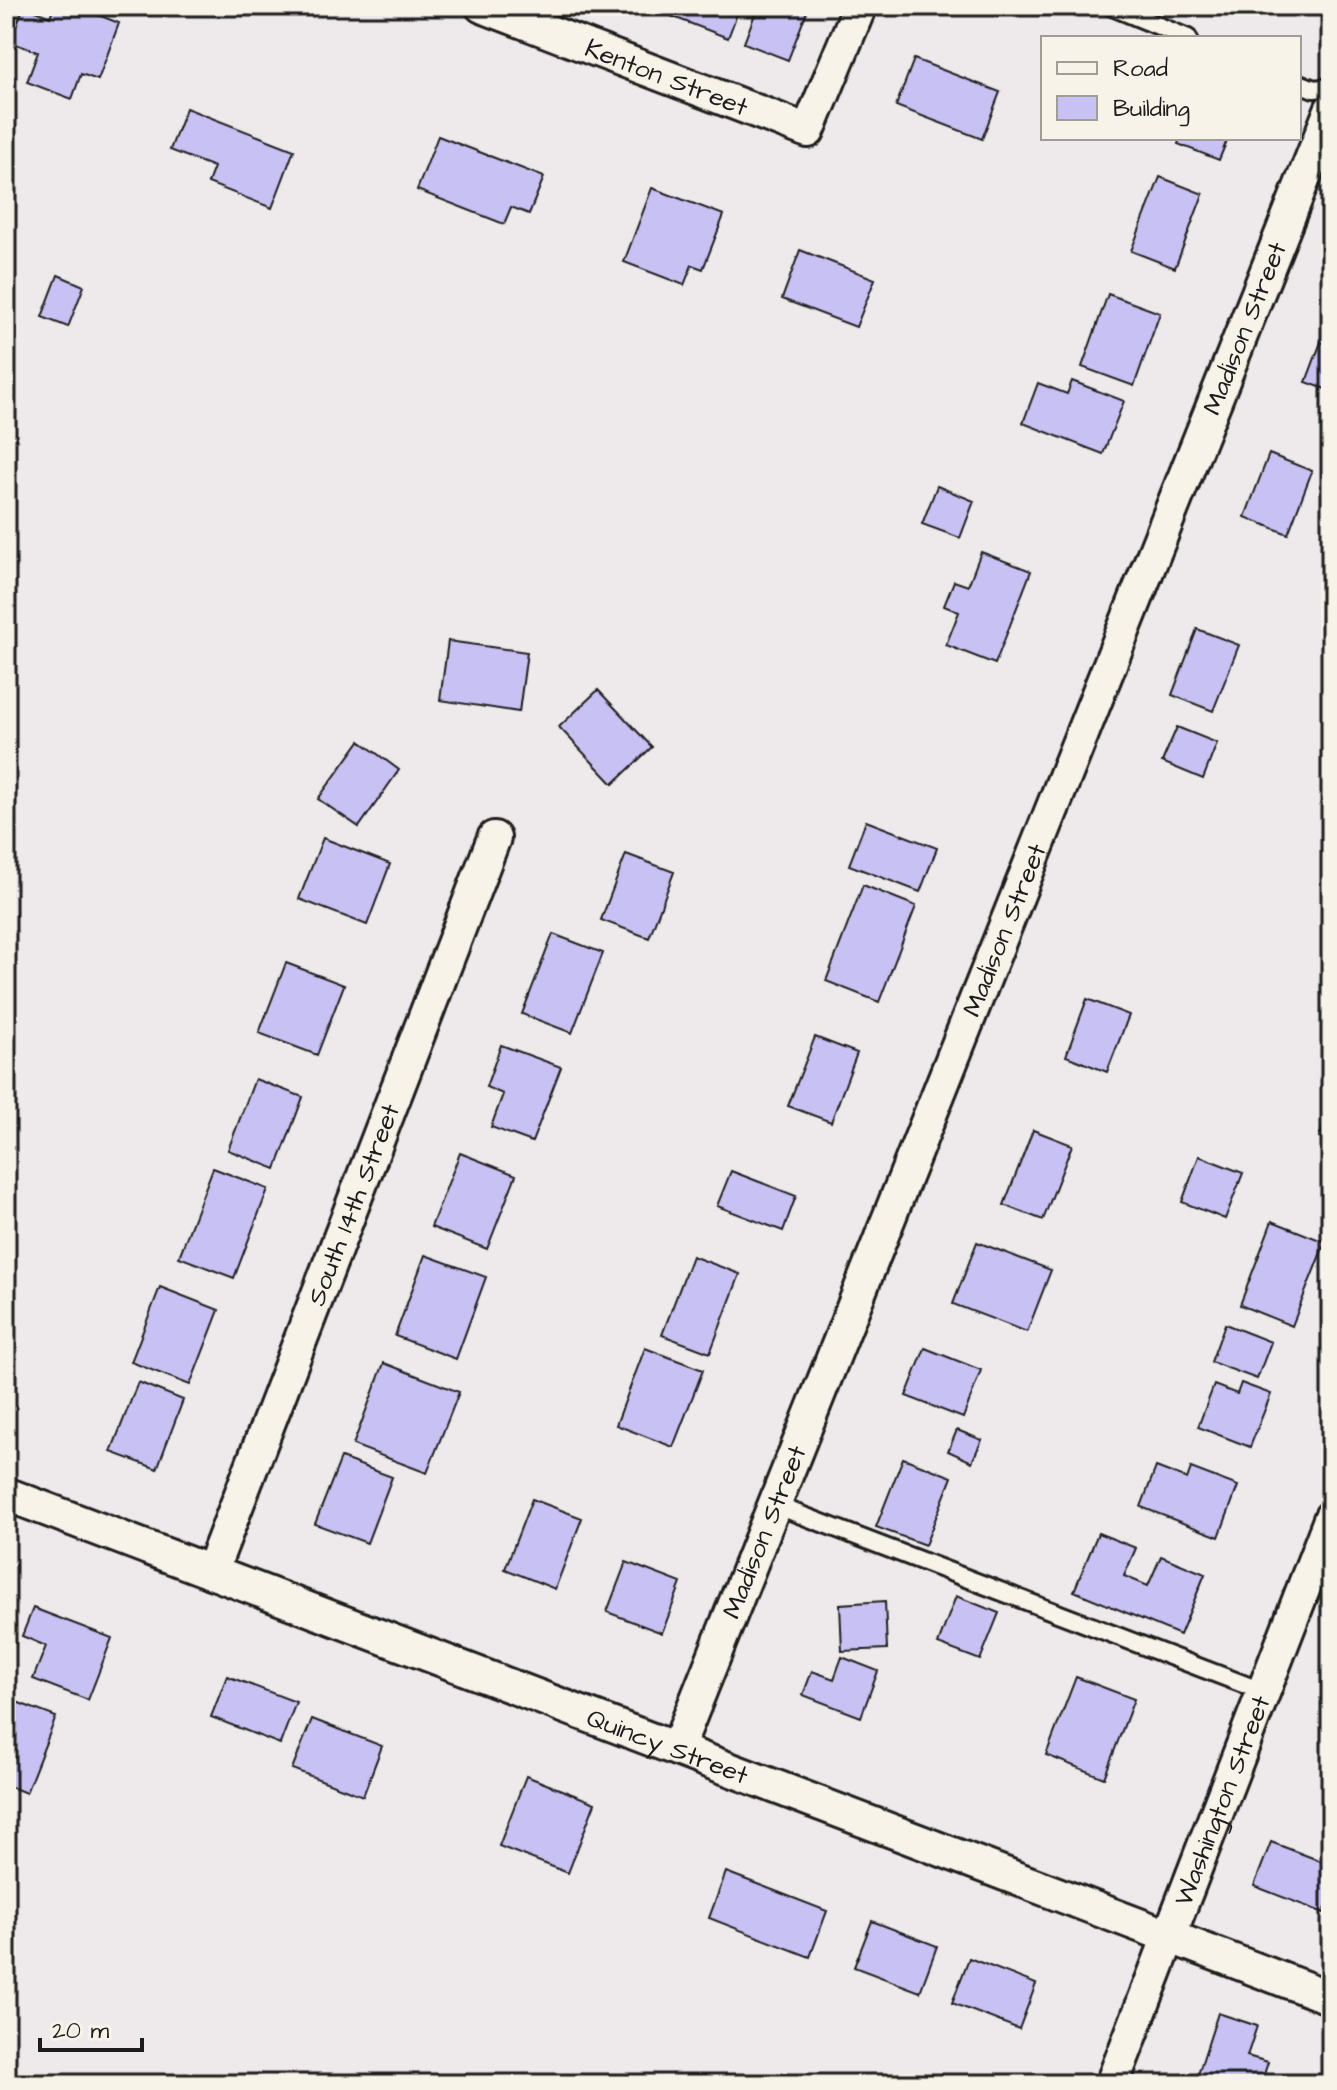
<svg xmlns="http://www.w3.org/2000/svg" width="1337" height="2090" viewBox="0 0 1337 2090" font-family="'Architects Daughter',sans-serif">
	<rect width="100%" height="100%" fill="#eee9ea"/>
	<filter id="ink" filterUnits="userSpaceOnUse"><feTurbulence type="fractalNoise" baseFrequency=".0125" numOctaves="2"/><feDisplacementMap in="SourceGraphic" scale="16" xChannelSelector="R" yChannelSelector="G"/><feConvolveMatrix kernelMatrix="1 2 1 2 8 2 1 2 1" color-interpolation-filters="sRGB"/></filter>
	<g filter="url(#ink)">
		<path fill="#c8c2f4" stroke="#1c1c1c" stroke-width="2" d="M24,6L50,17L54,6H75L119,23L98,80L81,74L72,99L27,82L38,52L10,42Z
			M645,6H740L728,38Z
			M758,6H809L788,60L744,43Z
			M914,59L1000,92L982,139L896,106Z
			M186,108L294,150L272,208L208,183L214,167L170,150Z
			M438,136L544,177L529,214L511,207L504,224L417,190Z
			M1180,138H1228L1219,160L1178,144Z
			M1160,177L1203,194L1175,268L1131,251Z
			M652,188L724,215L703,269L692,265L684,285L624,262Z
			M800,250L875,279L856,327L782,299Z
			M58,275L84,286L68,327L42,317Z
			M1108,294L1160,313L1134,386L1082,367Z
			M1321,342L1331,346V391L1306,382Z
			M1072,381L1124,401L1103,454L1023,423L1038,383L1067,394Z
			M1269,454L1312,471L1288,534L1245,517Z
			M937,486L974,501L960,538L922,524Z
			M981,552L1031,571L995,664L946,645L959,612L944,606L954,581L968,586Z
			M1197,629L1239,645L1213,711L1172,695Z
			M448,641L527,652L519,712L440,700Z
			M598,690L652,747L613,784L559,727Z
			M1177,727L1217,743L1203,779L1162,762Z
			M360,741L399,770L359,827L318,799Z
			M866,821L937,848L920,892L849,865Z
			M323,838L390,864L367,925L299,899Z
			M626,854L674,872L649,938L601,920Z
			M863,885L916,906L879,1002L826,981Z
			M553,934L603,953L572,1033L522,1014Z
			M286,963L344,985L317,1055L259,1033Z
			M1087,999L1129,1015L1107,1072L1066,1056Z
			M815,1037L857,1053L831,1122L788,1106Z
			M501,1045L561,1067L532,1142L491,1127L503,1094L486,1087Z
			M255,1079L303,1097L276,1169L228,1150Z
			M1331,1107V1142L1319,1137Z
			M1033,1130L1072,1145L1043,1220L1004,1205Z
			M460,1153L516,1175L487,1249L431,1227Z
			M1199,1156L1243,1173L1225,1219L1182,1202Z
			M213,1168L268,1189L234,1278L179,1257Z
			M731,1171L796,1196L783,1231L717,1206Z
			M1272,1221L1325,1242L1292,1326L1240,1305Z
			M977,1242L1051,1270L1027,1332L953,1304Z
			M425,1255L486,1277L456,1359L395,1336Z
			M692,1256L740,1274L710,1353L662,1335Z
			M160,1287L219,1310L190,1385L131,1362Z
			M1225,1324L1271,1342L1257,1379L1211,1362Z
			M645,1348L703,1370L673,1447L616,1425Z
			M925,1348L981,1370L963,1418L906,1396Z
			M384,1363L459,1392L427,1473L353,1445Z
			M138,1382L183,1400L157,1469L111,1452Z
			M1241,1383L1271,1394L1250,1447L1198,1427L1214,1385L1237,1394Z
			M957,1430L982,1440L972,1462L948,1451Z
			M341,1458L392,1477L367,1543L315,1524Z
			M903,1458L952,1477L925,1545L876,1527Z
			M1156,1467L1187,1479L1191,1468L1238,1486L1219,1537L1141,1507Z
			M532,1499L582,1518L555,1589L505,1569Z
			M1098,1533L1136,1548L1124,1576L1148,1586L1161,1556L1205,1574L1180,1635L1074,1591Z
			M626,1562L681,1583L662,1633L607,1612Z
			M956,1596L999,1613L980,1660L938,1644Z
			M885,1601L887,1649L842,1651L840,1604Z
			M33,1608L112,1638L88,1700L33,1679L46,1646L22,1636Z
			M842,1657L878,1671L861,1717L803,1695L812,1671L834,1679Z
			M227,1676L296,1702L280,1744L211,1717Z
			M1076,1677L1134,1699L1104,1778L1046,1755Z
			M6,1698L56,1717L26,1793L6,1785Z
			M312,1719L382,1746L363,1796L292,1769Z
			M526,1776L595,1803L568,1873L499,1846Z
			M1271,1842L1331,1865V1895L1324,1913L1254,1886Z
			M726,1872L827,1911L810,1957L709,1918Z
			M872,1921L937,1946L920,1992L854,1967Z
			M969,1958L1036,1984L1019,2029L952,2003Z
			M1218,2013L1257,2026L1247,2056L1268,2062L1261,2084H1195Z"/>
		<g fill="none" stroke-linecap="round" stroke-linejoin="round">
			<g stroke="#1c1c1c" stroke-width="22">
				<path id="service" d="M1110,6L1188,38
					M1299,83L1314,89L1331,87
					M775,1505L1264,1692"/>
			</g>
			<g stroke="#1c1c1c" stroke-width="38">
				<g id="minor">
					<path id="s1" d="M482,6L808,131L860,6"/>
					<path id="s2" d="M6,1494L1331,1998"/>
					<path id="s3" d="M211,1572L494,838"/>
					<path id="s4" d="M677,1749L1331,110"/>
					<path id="s5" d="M1112,2084L1331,1517"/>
				</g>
			</g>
			<use href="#service" stroke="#f7f3e8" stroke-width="16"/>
			<use href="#minor" stroke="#f7f3e8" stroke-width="32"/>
		</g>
	</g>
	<g text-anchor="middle" stroke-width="6" stroke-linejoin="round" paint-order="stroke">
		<g font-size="26" fill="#1c1c1c" stroke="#f7f3e8">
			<text dy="9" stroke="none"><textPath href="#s1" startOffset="198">Kenton Street</textPath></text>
			<text dy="9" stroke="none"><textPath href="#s4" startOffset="1530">Madison Street</textPath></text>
			<text dy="9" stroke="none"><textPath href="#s4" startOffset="882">Madison Street</textPath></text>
			<text dy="9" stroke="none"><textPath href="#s3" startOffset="394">South 14th Street</textPath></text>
			<text dy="9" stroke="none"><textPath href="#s4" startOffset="234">Madison Street</textPath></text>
			<text dy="9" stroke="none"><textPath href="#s2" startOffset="708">Quincy Street</textPath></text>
			<text dy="9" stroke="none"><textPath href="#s5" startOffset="304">Washington Street</textPath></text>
		</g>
	</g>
	<rect width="1337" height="2090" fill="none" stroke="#f7f3e8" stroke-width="32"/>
	<rect x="16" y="16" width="1305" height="2058" fill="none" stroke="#1c1c1c" stroke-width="3" filter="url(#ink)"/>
	<rect x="1041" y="36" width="260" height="104" fill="#f7f3e8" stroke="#9f9d96" stroke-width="2"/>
	<rect x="1057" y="62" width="40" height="12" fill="#f7f3e8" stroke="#9f9d96" stroke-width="2"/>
	<text x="1113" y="76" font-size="24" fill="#1c1c1c">Road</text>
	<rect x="1057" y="96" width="40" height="24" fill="#c8c2f4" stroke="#9f9d96" stroke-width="2"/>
	<text x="1113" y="116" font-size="24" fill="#1c1c1c">Building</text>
	<path d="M40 2038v12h102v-12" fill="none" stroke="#1c1c1c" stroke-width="4"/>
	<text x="52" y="2038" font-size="24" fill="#1c1c1c" stroke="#f7f3e8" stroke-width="6" paint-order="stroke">20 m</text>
</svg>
